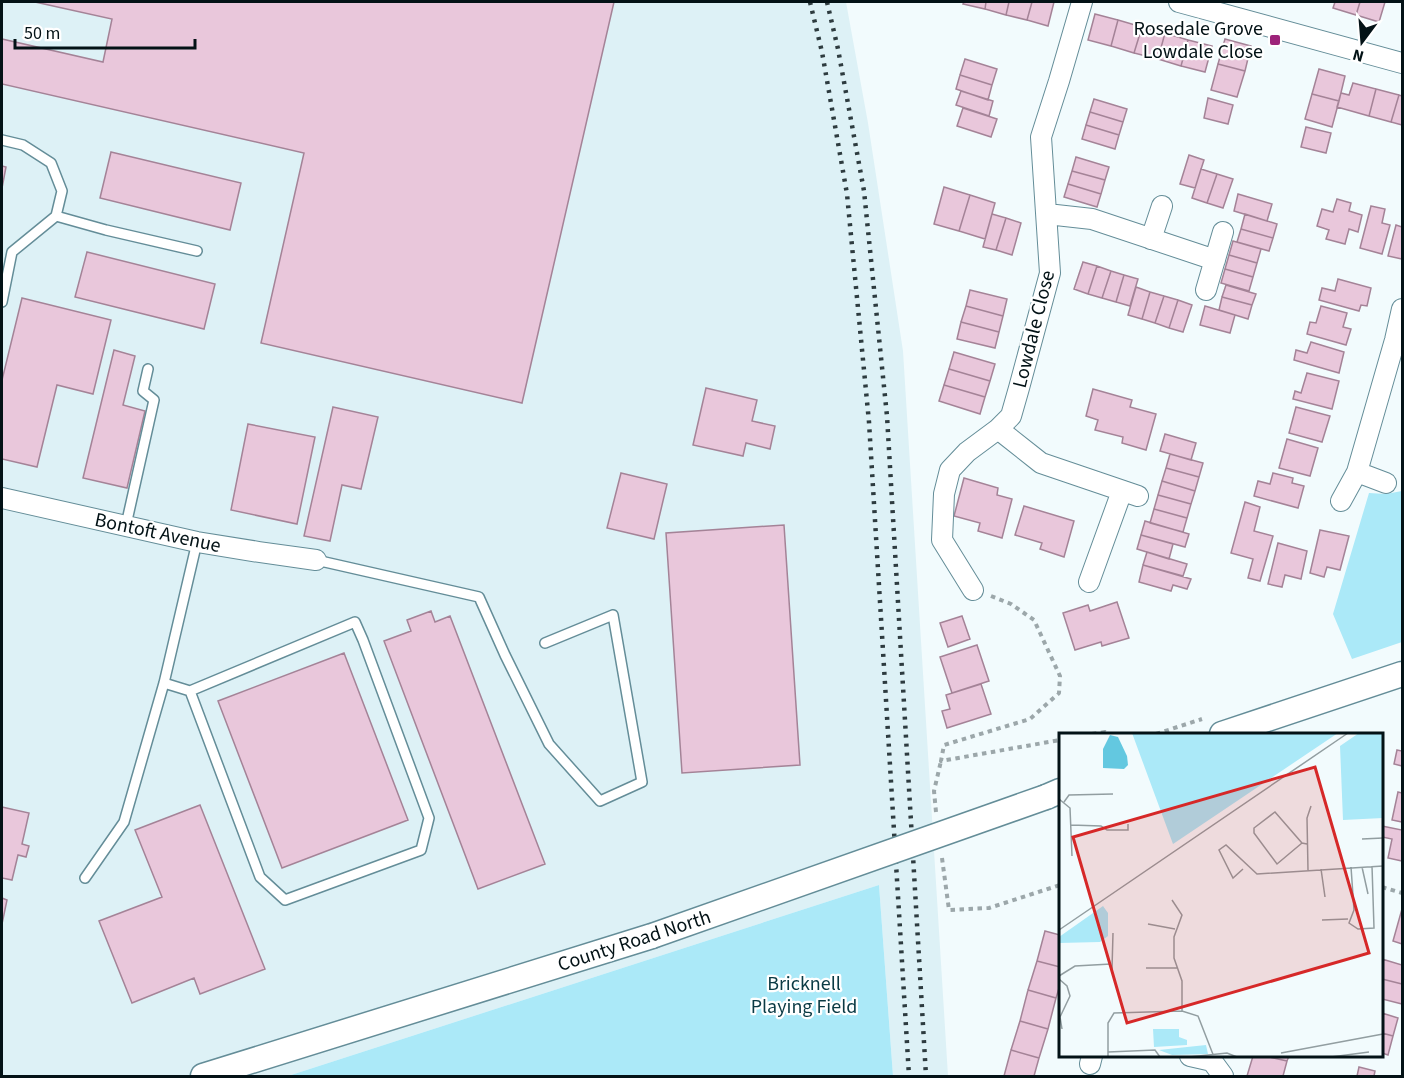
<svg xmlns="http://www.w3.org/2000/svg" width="1404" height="1078" viewBox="0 0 1404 1078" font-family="'Source Sans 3',sans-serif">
	<rect width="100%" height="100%" fill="#f2fbfd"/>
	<path fill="#ddf1f6" d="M2,2H846L868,123L903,351L948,1076H893L879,885L288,1076H2Z"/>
	<path fill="#abe9f8" d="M1402,491V642L1352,659L1333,614L1369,493L1386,494Z
		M879,885L893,1076H288Z"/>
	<path fill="#e9c7db" stroke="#a48397" stroke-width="1.5" d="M35,2H614L522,403L261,343L304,153L2,84V39L103,62L112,19Z
		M964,2H986L985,9L963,4Z
		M986,2H1009L1006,15L985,9Z
		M1009,2H1032L1027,20L1006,15Z
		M1032,2H1054L1048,26L1027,20Z
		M1335,2H1360L1356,15L1333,8Z
		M1360,2H1385L1379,22L1356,15Z
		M1095,14L1118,20L1111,46L1088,40Z
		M1118,20L1142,27L1134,53L1111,46Z
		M1142,27L1165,33L1158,59L1134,53Z
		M1165,33L1188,40L1181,66L1158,59Z
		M1225,39L1251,46L1245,71L1218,64Z
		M1188,40L1212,46L1205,72L1181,66Z
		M965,59L997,69L992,85L960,75Z
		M1218,64L1245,71L1237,97L1211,90Z
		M1319,69L1345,76L1339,101L1312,94Z
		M960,75L992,85L988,100L956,89Z
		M1353,83L1376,89L1369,116L1337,107L1341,93L1349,95Z
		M1376,89L1399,95L1391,122L1369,116Z
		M961,91L993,101L989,116L956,105Z
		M1312,94L1339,101L1332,127L1305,119Z
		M1399,95L1402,96V125L1391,122Z
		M1208,98L1233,105L1228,124L1204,118Z
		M1094,99L1127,109L1123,122L1090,112Z
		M963,108L997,119L991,137L957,126Z
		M1090,112L1123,122L1119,135L1086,125Z
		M1086,125L1119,135L1115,149L1082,139Z
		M1306,127L1331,133L1326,153L1301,147Z
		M111,152L241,183L230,230L100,198Z
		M1189,155L1204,160L1195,188L1180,184Z
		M1076,157L1109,167L1105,180L1072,171Z
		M2,166L6,167L2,188Z
		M1201,169L1217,174L1207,203L1192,198Z
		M1072,171L1105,180L1101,194L1068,184Z
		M1217,174L1233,179L1223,208L1207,203Z
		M1068,184L1101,194L1097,207L1064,197Z
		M944,187L970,195L959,231L934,224Z
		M1238,194L1272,204L1267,221L1234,211Z
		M970,195L995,203L985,239L959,231Z
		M1337,199L1351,203L1349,211L1362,215L1358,232L1349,229L1345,244L1326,239L1329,230L1317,226L1322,209L1333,212Z
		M1371,206L1385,209L1382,223L1390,225L1382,254L1360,248Z
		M992,214L1006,218L996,250L983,247Z
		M1245,214L1277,224L1273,238L1241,229Z
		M1006,218L1021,223L1012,255L996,250Z
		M1396,225L1402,227V259L1388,256Z
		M1241,229L1273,238L1269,251L1237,242Z
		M1233,241L1261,249L1257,263L1229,255Z
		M87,252L215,284L204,329L75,297Z
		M1229,255L1257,263L1253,277L1225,269Z
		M1083,262L1097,266L1088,294L1074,289Z
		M1097,266L1111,271L1102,298L1088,294Z
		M1225,269L1253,277L1249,291L1221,283Z
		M1111,271L1124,275L1116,302L1102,298Z
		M1124,275L1138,279L1130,306L1116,302Z
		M1338,279L1371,288L1367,306L1361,305L1359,311L1319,300L1322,288L1335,291Z
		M1226,285L1256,294L1252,305L1222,297Z
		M1136,287L1150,292L1142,319L1128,315Z
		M970,290L1007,299L1003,316L966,306Z
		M1150,292L1164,296L1155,323L1142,319Z
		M1164,296L1178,300L1169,328L1155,323Z
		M1222,297L1252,305L1248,319L1219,310Z
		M22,298L111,320L93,394L57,385L37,467L2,459V380Z
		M1178,300L1192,305L1183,332L1169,328Z
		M966,306L1003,316L999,332L961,322Z
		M1205,306L1235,315L1230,333L1200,325Z
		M1321,306L1347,313L1343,327L1351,329L1346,345L1307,334L1310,322L1316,323Z
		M961,322L999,332L995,348L957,339Z
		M1311,342L1344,352L1339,373L1294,360L1296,350L1307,353Z
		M114,350L135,356L123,405L145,411L127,488L83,478Z
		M954,352L995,364L990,381L949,369Z
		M949,369L990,381L985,397L944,385Z
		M1307,373L1339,381L1332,409L1293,399L1295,391L1301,393Z
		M944,385L985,397L980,414L939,401Z
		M706,388L757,400L752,421L775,426L770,449L746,443L743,456L693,445Z
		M1093,389L1132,400L1130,407L1156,414L1146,450L1122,443L1123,437L1095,430L1098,420L1086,416Z
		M333,407L378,417L361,489L342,485L330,541L304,536Z
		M1296,407L1330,416L1322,442L1289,433Z
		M248,424L315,437L297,524L231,510Z
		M1165,434L1196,443L1191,460L1160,451Z
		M1287,439L1318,448L1310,476L1279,468Z
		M1170,454L1203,463L1199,477L1166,468Z
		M1166,468L1199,477L1195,491L1162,481Z
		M621,473L667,484L654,539L607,528Z
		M1273,473L1293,478L1292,483L1304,486L1298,508L1254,496L1258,481L1270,484Z
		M964,478L998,488L997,495L1012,499L1002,538L978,531L980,523L954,516Z
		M1162,481L1195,491L1191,504L1158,495Z
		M1158,495L1191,504L1187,518L1154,509Z
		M1245,502L1260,507L1254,531L1273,536L1260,581L1248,578L1253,559L1231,553Z
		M1024,506L1074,521L1064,557L1040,549L1042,543L1015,535Z
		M1154,509L1187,518L1183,532L1150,523Z
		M1145,521L1189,534L1185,547L1141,535Z
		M784,525L800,765L682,773L666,533Z
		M1320,530L1349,536L1340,570L1327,567L1324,577L1310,573Z
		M1141,535L1173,544L1169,559L1137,549Z
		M1278,543L1307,551L1301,579L1285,575L1282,587L1268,584Z
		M1147,552L1187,564L1183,576L1143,565Z
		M1143,565L1191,579L1187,589L1173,585L1171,591L1139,582Z
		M1117,602L1129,638L1102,646L1101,642L1075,650L1063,613L1088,605L1090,611Z
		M431,611L435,622L450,616L545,864L478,889L384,641L411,631L407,620Z
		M962,616L970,639L948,647L940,623Z
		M977,645L989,681L952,693L940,657Z
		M344,653L408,820L282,868L218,701Z
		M981,684L991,714L947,728L942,711L950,709L946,695Z
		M1397,750L1402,751V766L1394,764Z
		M1398,792L1402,793V822L1392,820Z
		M200,805L265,969L200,994L194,978L132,1003L99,921L162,897L135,830Z
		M2,807L29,813L22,844L29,846L26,857L18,855L12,880L2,878Z
		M1382,826L1402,830V861L1388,858L1392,839L1382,837Z
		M2,898L7,900L2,924Z
		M1402,909V944L1393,941Z
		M1045,931L1060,935V967L1037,961Z
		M1382,959L1402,965V984L1382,979Z
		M1037,961L1060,967V985L1056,998L1028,990Z
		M1382,979L1402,984V1004L1382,999Z
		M1028,990L1056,998L1048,1029L1020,1021Z
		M1382,1013L1398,1018L1393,1036L1382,1033Z
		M1020,1021L1048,1029L1039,1058L1011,1050Z
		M1382,1033L1393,1036L1388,1055L1382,1053Z
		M1011,1050L1039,1058L1034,1076H1004Z
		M1253,1056H1265L1287,1061L1283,1076H1247Z
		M1265,1056H1289L1287,1061Z
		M1359,1067L1375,1071L1374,1076H1357Z"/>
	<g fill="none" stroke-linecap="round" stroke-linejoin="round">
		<g stroke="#648d98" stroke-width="12">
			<path id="service" d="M2,140L23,145L51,163L62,191L56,216L12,252L2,302
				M56,216L106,230L197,251
				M126,525L154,400L143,391L148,369
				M316,560L479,597L505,655L549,744L600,801L642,782L613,615L545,643
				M164,683L190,691L260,877L285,900L421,850L429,818L363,640L355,622L190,691
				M85,878L124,822L164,683L197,542"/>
		</g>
		<g stroke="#648d98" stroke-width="22">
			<path id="minor" d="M1179,2L1402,63
				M1047,214L1092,219L1215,260
				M1151,239L1162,206
				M1206,290L1223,232
				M998,429L1041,463L1138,496
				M1357,472L1386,483
				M2,498L197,542L259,552L316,560
				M1341,501L1357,472L1395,340L1402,309
				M1089,582L1122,491
				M973,590L942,540L944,494L950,470L967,452L998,429L1011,416L1019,388L1050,273L1041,137L1059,81L1082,2
				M1190,1056L1212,1061L1223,1076
				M1090,1064L1092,1056"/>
		</g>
		<g stroke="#648d98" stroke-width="27">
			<path id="tertiary" d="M1222,734L1402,674
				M1046,797L1060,791
				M203,1076L652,936"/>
		</g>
		<path stroke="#9ca7aa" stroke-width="4" stroke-dasharray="4.5 4.5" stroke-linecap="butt" d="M991,596L1011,604L1034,620L1060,676L1059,693L1030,719L944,745L941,761L1060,740
			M1092,734L1105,732L1108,734
			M1156,734L1202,719
			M936,812L934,791L941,761
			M942,858L949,910L989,908L1060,885
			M1382,887L1402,893"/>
		<use href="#service" stroke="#fff" stroke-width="9"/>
		<use href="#minor" stroke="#fff" stroke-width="20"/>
		<use href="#tertiary" stroke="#fff" stroke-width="24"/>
		<path stroke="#2d3b3f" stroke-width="4.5" stroke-dasharray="3 6" stroke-linecap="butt" d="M810,2L822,52L847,194L869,422L909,1076
			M827,2L838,49L864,191L887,416L926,1076"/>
		<g stroke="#648d98" stroke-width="27" stroke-linecap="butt">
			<path id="tertiary-bridge" d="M652,936L1046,797"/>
		</g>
		<use href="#tertiary-bridge" stroke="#fff" stroke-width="24"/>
	</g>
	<rect fill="#9d237a" stroke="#fff" stroke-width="2" x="1269" y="34" width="12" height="12" rx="3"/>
	<g text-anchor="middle" stroke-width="4.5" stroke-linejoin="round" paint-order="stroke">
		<g font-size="20" fill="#031216" stroke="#fff" text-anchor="end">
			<text x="1263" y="35">Rosedale Grove<tspan x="1263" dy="23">Lowdale Close</tspan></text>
		</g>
		<g font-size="20" fill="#031216" stroke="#fff">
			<text transform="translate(1033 329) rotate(-76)" y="7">Lowdale Close</text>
			<text transform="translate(158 532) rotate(12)" y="7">Bontoft Avenue</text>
			<text transform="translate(634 940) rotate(-18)" y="7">County Road North</text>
		</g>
		<g font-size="20" fill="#0a3a44" stroke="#fff">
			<text x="804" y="990">Bricknell<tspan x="804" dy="23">Playing Field</tspan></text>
		</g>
	</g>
	<g transform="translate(1059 733)">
		<rect width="324" height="324" fill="#f2fbfd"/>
		<path d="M73,0H279L114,111ZM300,0H324V85L284,87L281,13ZM44,173L49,180V203L41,209L0,210V204ZM94,296H120V304L128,307V312L95,314ZM147,312L149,321L113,322L100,317Z" fill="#abe9f8"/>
		<path d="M51,2L59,4L68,23L69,32L65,36L44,35V16Z" fill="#63c8e0"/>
		<path fill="none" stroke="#929ea1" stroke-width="1.5" d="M0,66L11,75L13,123M5,69L10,62L54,61M12,92L42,93L48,97H69V91M303,106L324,105M243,110L218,131L195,100V95L216,79L243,110L248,111M292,134L295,177L290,190L299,196L315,195L313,133M303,134L309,161M184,136L174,145L160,117L167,112L198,141L324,133M262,136L266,164M249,137L248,85L252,73M113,167L123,182L115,204V225L123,248V278M263,187L289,186M89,191L116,196M0,197L289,0M87,235H119M53,236L54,200M0,243L16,233L52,231M0,246L8,253L11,263L1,284L3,296M49,319L96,317L101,324M222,320L324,301M49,324V290L55,280L123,278L139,283L155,324M130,324L168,320L178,324M272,324L310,319"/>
		<path fill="#d62828" fill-opacity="0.15" stroke="#d62828" stroke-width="3" d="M256,34L310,220L68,290L14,104Z"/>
		<rect width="324" height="324" fill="none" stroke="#031216" stroke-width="3"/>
	</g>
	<rect width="1404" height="1078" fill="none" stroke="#031216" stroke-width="6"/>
	<g transform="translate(1362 42) rotate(196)" stroke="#ffffff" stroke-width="4.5" paint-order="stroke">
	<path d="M0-4.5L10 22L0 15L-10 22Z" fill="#031216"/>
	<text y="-9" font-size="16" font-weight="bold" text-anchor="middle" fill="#031216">N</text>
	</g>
	<path d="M15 39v9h180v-9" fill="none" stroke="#031216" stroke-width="3"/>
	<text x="24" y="39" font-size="18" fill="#031216" stroke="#ffffff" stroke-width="4.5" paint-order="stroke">50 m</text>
</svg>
